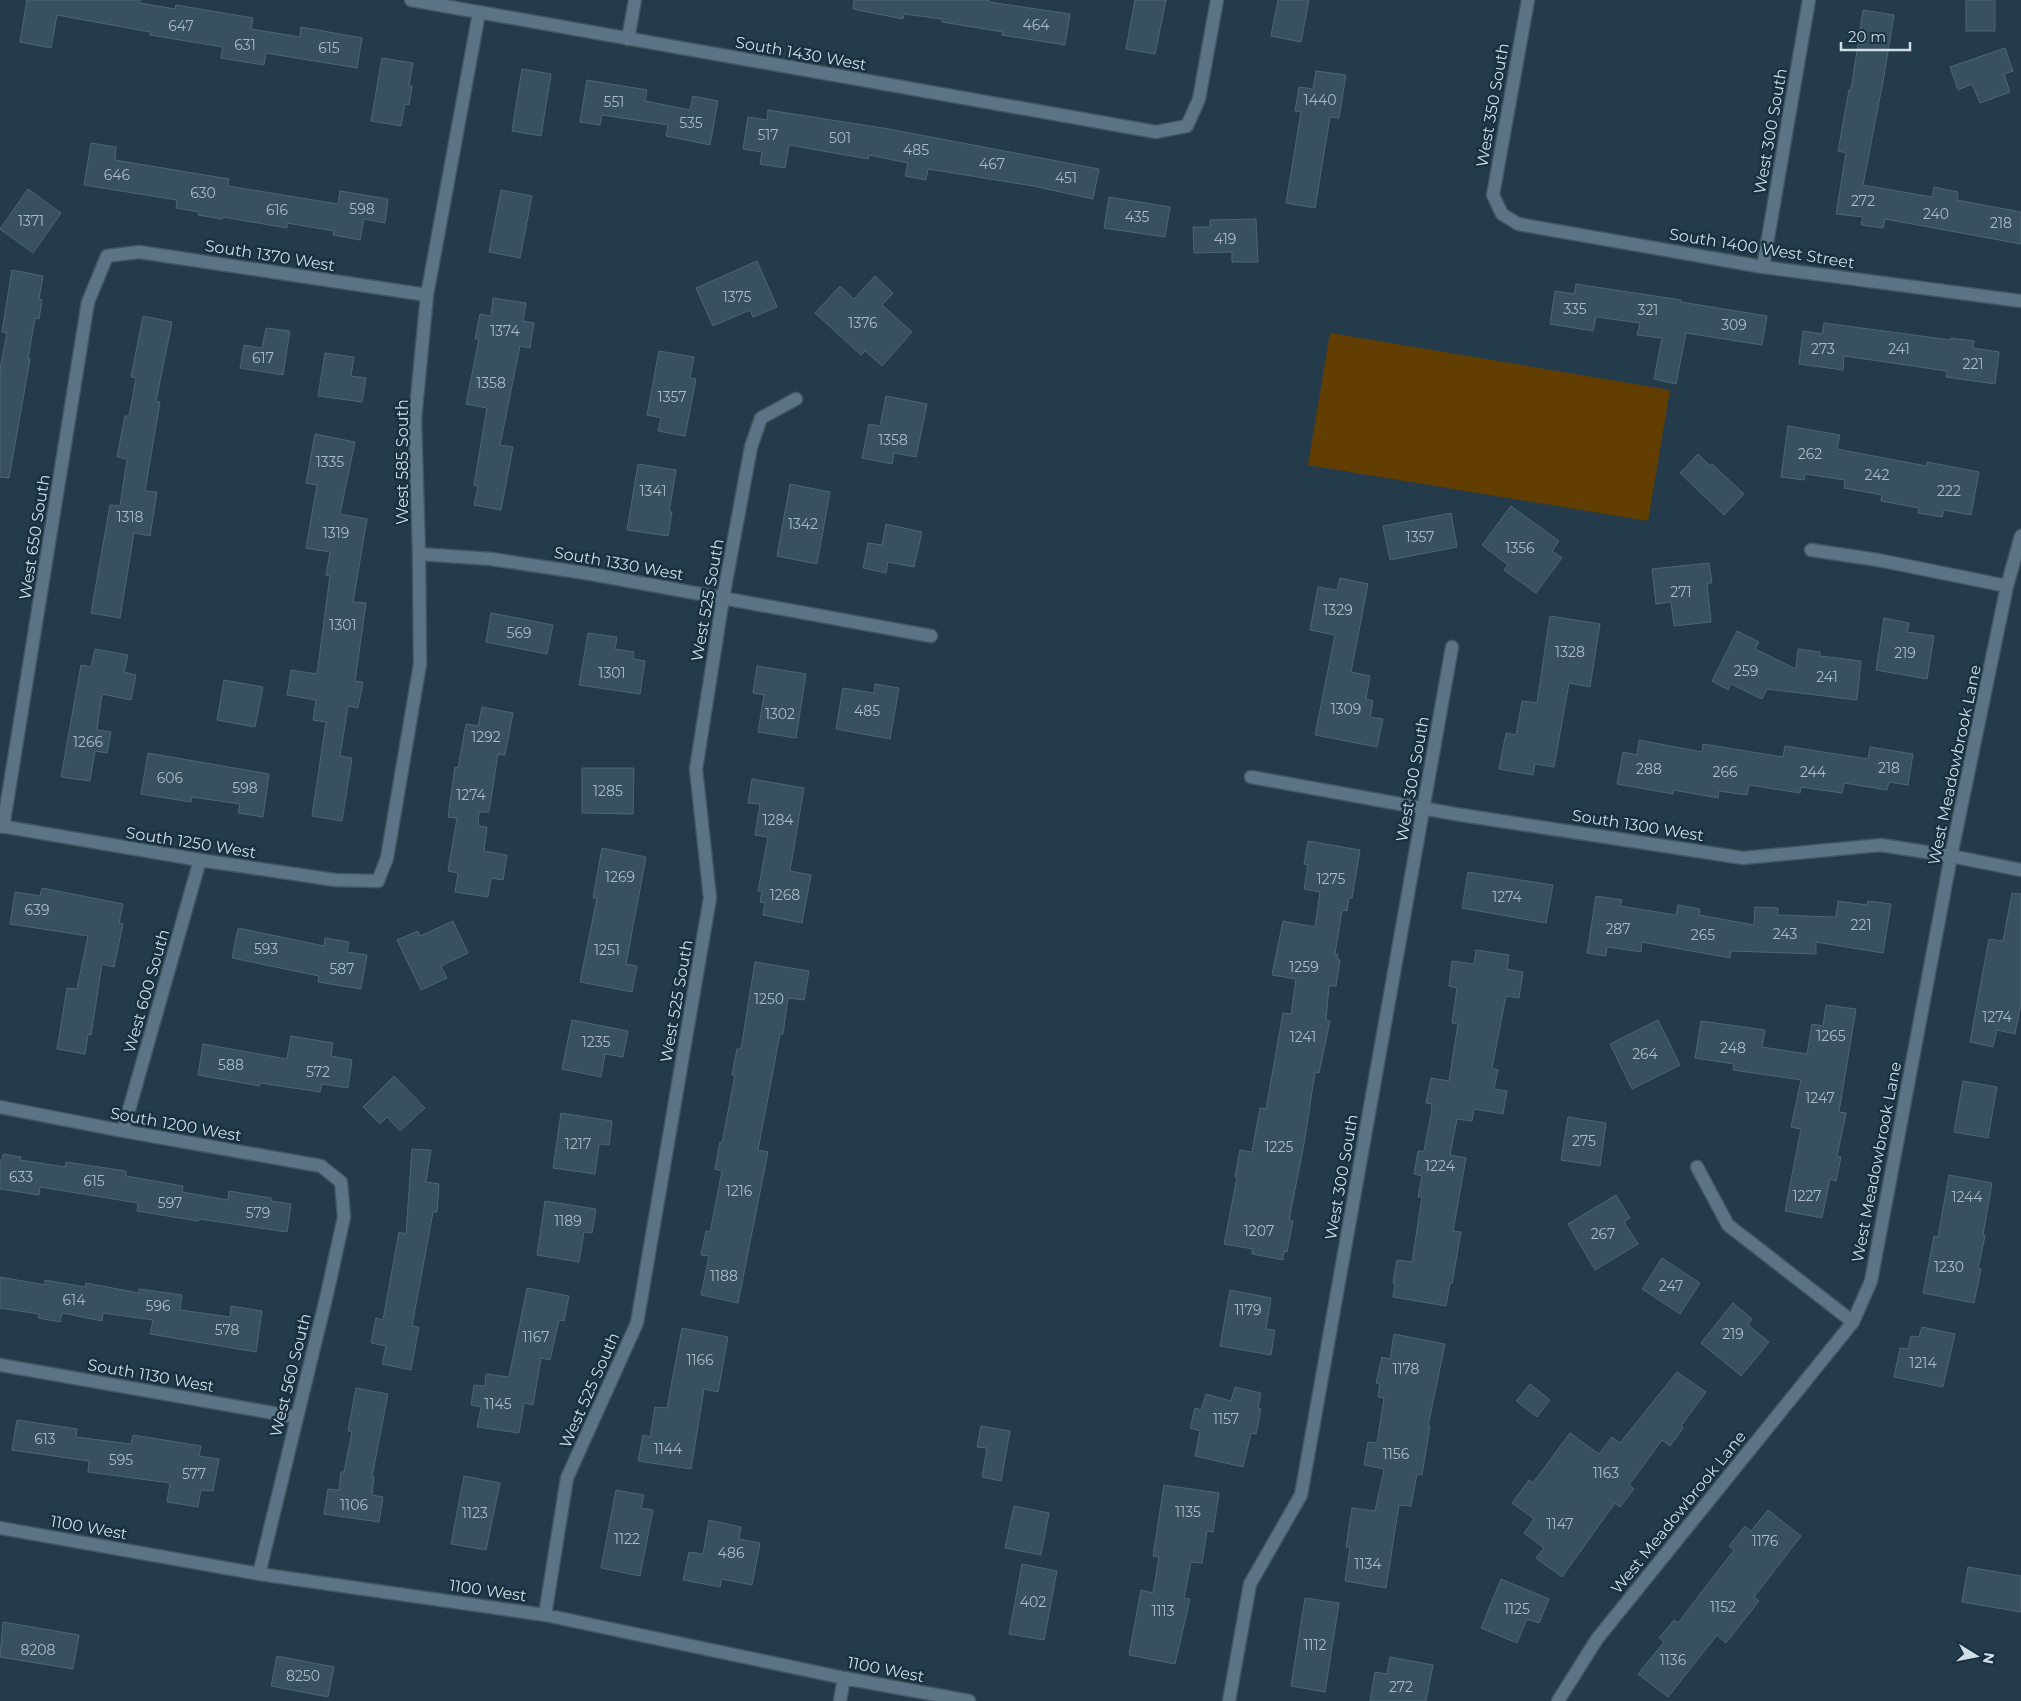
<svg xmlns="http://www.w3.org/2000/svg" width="2021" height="1701" viewBox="0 0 2021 1701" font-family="Montserrat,sans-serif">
	<rect width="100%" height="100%" fill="#233b4a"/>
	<path fill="#623e02" d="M1330,333L1670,390L1648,521L1308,465Z"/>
	<path fill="#385161" stroke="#4d6677" d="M27,0H140V3L175,9L176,5L253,18L251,29L300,37L301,27L362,38L357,68L266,53L264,65L221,58L223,47L150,35V32L57,15L51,48L20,42Z
		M854,0H989V2L1070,14L1065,45L1002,35L1003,32L942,22V19L904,14L903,19L853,9Z
		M1135,0H1166L1155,54L1126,49Z
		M1278,0H1309L1301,42L1271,36Z
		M1966,0H1995V31H1966Z
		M1863,10L1894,15L1884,76L1863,185L1932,197L1934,187L1958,192L1957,200L2021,212V244L1885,219L1883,228L1861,225L1863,217L1836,214L1846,153L1838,151L1849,90H1851Z
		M2005,48L2013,71L2004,74L2010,92L1980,103L1972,84L1958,90L1950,67Z
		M382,58L413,63L409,86H412L409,105L405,104L401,126L371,121Z
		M522,69L551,74L541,136L512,131Z
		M1316,71L1346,75L1339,118L1330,117L1315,208L1286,203L1301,112L1295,111L1299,87L1313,89Z
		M587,80L647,90L645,101L690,110L693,96L718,101L710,145L666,136L668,125L602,115L600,125L580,122Z
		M768,110L889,129L1099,169L1093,199L1033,186L928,169L926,180L905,176L908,163L869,155L868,159L789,145L785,168L760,164L762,152L743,149L748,117L767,120Z
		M91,143L116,147L115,160L229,179L228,186L338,204L340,191L388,199L385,223L364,219L360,240L333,235L334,231L287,223V228L223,217L222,219L198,215L199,212L176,208L177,200L84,185Z
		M28,189L61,213L33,253L0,229Z
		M501,190L532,196L520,258L489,252Z
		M1109,197L1170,207L1165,237L1104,228Z
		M1256,219L1258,262H1232V252L1194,253L1193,227H1210V220Z
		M757,261L777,307L753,317L750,310L713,326L696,288Z
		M12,270L43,276L39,299L42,300L39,319L35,318L28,359H30L9,478L0,477V369L7,333L2,332Z
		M875,276L893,293L882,305L912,332L882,366L865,351L861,355L815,313L840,286L854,299Z
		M1576,284L1681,300V302L1767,316L1762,345L1686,333L1676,384L1654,379L1662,338L1637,335L1640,323L1596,317L1593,331L1550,324L1555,291L1574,294Z
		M493,298L526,303L523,321L534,323L530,348L520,346L500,445L513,447L501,510L474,505L478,486L474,485L487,408L466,404L479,339H475L480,314L491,316Z
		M143,316L172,322L156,401L160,402L145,491L157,492L150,536L134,533L120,618L91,613L110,505L120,506L127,459L117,457L125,416H129L136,378L131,377Z
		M1824,323L1951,340V338L1974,341L1973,348L1999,352L1995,384L1946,377L1947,371L1844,356L1843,370L1799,364L1803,331L1822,334Z
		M266,328L290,331L283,375L240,368L244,345L262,348Z
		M659,351L694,357L690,378L696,379L685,436L658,431L661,418L647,415Z
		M325,353L354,357L351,376L366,378L362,402L318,396Z
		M886,396L927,404L916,457L894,453L892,464L862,458L869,424L880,426Z
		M1788,426L1840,435L1837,449L1926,466L1927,462L1979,472L1971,515L1944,510L1942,517L1918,513L1919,508L1881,501L1882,495L1844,488L1845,480L1805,474L1804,480L1781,477Z
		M315,434L355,442L340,514L367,519L353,602L366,603L355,681L363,682L358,708L348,706L340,756L352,758L342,821L312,816L326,722L313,720L316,700L287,695L291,670L317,674L330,576L326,575L330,552L306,548L317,485L306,483Z
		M1698,454L1710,466L1712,464L1744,494L1724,515L1680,473Z
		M638,464L676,470L669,512H672L668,536L627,530Z
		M790,484L830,492L817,564L777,556Z
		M1511,506L1559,541L1552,551L1562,558L1536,593L1504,570L1508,565L1482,545Z
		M1451,513L1457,547L1390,560L1383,526Z
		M886,524L922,532L914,567L888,562L886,573L863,568L868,543L882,545Z
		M1709,563L1712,583H1707L1711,622L1674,626L1671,602L1656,604L1652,569Z
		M1340,578L1368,584L1351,672L1370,676L1366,699L1373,701L1370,717L1383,719L1377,747L1315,735L1335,635L1310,630L1318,587L1337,590Z
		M491,613L553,625L547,654L486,642Z
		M1550,616L1600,624L1590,687L1569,683L1554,767L1535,764L1533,775L1499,769L1506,733L1516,735L1522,701L1537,703Z
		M1884,618L1909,623L1907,632L1934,636L1927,679L1876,670Z
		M1737,631L1759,642L1755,649L1796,669L1798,649L1820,652V656L1861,661L1857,700L1767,689L1762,699L1731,684L1728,690L1712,681Z
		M588,633L617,637L615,649L634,652L633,659L645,661L640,694L579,685Z
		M95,649L128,655L124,672L136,675L131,700L102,694L97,730L111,732L107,753L95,751L90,781L61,777L81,665L91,667Z
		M757,666L806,674L796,738L758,732L764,695L753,693Z
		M224,680L263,687L255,727L217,720Z
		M875,684L899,688L890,739L836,729L843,688L874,693Z
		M482,707L513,713L505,755L498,754L489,812H479L478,826L487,827L484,851L507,855L503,880L491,878L488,897L455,892L458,873L448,871L457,818L448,817L455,767L458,768L466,724L478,726Z
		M1639,740L1702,752L1703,744L1783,757L1785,746L1868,759L1870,747L1913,754L1908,785L1889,782L1887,790L1844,783L1842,793L1801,787L1800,793L1749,785L1747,795L1719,791L1718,798L1674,790L1673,794L1617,784L1623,752L1637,755Z
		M148,753L269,774L263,817L238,813L240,804L192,797L191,802L141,794Z
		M582,768H634L633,814L582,813Z
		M752,779L804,788L790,871L811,875L802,923L763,915L765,903L760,902L762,891H758L768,837L755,835L760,804L748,803Z
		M1308,841L1360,850L1352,898H1349L1347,911L1342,910L1335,954H1338L1337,959L1340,960L1336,986H1329L1326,1020L1330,1021L1319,1073L1315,1072L1304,1144L1289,1220L1293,1221L1287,1252L1284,1251L1283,1260L1252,1254L1253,1249L1224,1244L1237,1178L1235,1177L1240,1150L1252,1152L1260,1108L1266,1109L1283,1013L1291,1014L1296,979L1272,975L1283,921L1315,927L1320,892L1304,889L1308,865L1304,864Z
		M602,848L646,857L626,964L637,966L632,992L580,982L597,898H593Z
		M1468,872L1553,885L1546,923L1462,908Z
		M42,888L123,904L119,923L123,924L114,967L102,964L91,1035L88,1034L85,1054L57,1049L67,988L77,989L88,936L10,924L15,892L40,896Z
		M2012,893L2021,894V1003L2015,1034L1997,1030L1993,1047L1970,1042L1989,939L2003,941Z
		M1596,896L1622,900L1620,906L1676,915L1678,905L1700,909L1699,915L1754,925L1755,907L1778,908V915L1836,917L1838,901L1867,905L1868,901L1891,904L1883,953L1816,942V954L1731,951L1730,958L1642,942L1641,952L1607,947L1606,956L1587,953Z
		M453,921L468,953L441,966L447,978L421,990L397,940L418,931L420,936Z
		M238,928L324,946L325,938L349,942L347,952L367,955L361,989L318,982L319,976L232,958Z
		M1476,950L1509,955L1507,969L1523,972L1519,998L1506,996L1492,1068L1498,1070L1494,1089L1507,1091L1503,1114L1474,1109L1472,1121L1457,1119L1450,1155L1466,1158L1453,1231L1461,1232L1452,1284L1450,1283L1446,1306L1393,1297L1395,1285L1393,1283L1397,1260L1412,1262L1422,1197H1418L1422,1176L1414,1174L1418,1151H1424L1431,1114L1432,1104L1426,1103L1431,1078L1449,1081L1458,1024L1452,1023L1457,988L1449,986L1452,961L1474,964Z
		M755,962L809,971L804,1000L788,998L783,1034H780L758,1150L768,1152L738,1303L701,1295L709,1256L701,1255L706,1231L710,1232L722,1171L715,1169L720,1142L722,1143L735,1075H732L737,1049H741Z
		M1826,1005L1856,1009L1839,1112L1846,1113L1837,1156L1841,1157L1836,1181L1830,1179L1822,1218L1785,1211L1801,1129L1791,1127L1801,1080L1733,1070L1734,1064L1695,1058L1701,1021L1765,1030L1762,1047L1807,1054L1812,1024L1823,1026Z
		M572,1020L628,1031L623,1057L605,1054L601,1077L562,1069Z
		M1658,1020L1680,1065L1632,1089L1610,1044Z
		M291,1036L333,1043L331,1056L352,1060L348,1088L322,1084L320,1092L260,1083V1086L198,1075L203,1044L287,1059Z
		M394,1076L425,1108L400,1131L387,1117L380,1124L363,1107Z
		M1963,1081L1997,1087L1988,1138L1954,1132Z
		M561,1113L612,1121L609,1145L599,1144L595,1174L553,1168Z
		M1568,1117L1606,1123L1600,1166L1561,1160Z
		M412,1149L431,1150L426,1182L439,1184L437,1212H433L412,1326L419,1327L411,1370L382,1364L386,1346L371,1343L376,1318L383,1320L399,1232L406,1234Z
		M3,1154L21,1157L20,1160L65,1167L66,1162L126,1171V1176L183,1186L182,1192L228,1200L229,1191L271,1198V1201L291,1204L287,1232L199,1219L198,1221L137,1211L138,1203L40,1187L39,1195L0,1189V1160H2Z
		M1949,1175L1992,1183L1983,1235L1985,1236L1978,1269H1981L1974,1303L1923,1293L1934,1236L1938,1237Z
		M1616,1195L1630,1218L1624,1222L1638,1244L1595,1270L1568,1224Z
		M545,1201L596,1209L592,1233L584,1232L579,1262L537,1255Z
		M1662,1258L1700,1283L1680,1314L1642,1289Z
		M0,1277L45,1285V1280L85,1287L86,1283L139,1293V1289L182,1295L180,1310L230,1317L231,1306L262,1311L256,1352L150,1334L153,1320L103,1313L102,1321L62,1313L60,1322L38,1318L39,1314L0,1308Z
		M527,1288L569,1296L564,1321L559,1320L550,1360L541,1358L533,1405L524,1403L519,1433L477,1427L481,1407L471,1405L474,1385L485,1386L486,1374L509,1377Z
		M1230,1290L1271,1298L1266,1329L1275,1330L1271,1355L1220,1346Z
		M1733,1303L1752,1319L1748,1325L1769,1342L1741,1376L1701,1343Z
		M1922,1327L1955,1334L1943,1387L1894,1377L1900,1348L1908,1349L1911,1336L1919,1337Z
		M682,1328L728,1337L718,1392L704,1389L691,1469L638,1461L643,1435L650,1437L655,1407L667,1408Z
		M1394,1334L1445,1344L1428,1426H1430L1422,1475L1417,1474L1411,1506L1399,1505L1386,1588L1345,1581L1350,1547H1346L1352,1508L1375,1511L1384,1469L1364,1465L1368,1442L1377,1443L1384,1398L1378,1397L1380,1384L1376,1383L1382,1357L1390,1359Z
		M1677,1372L1706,1392L1681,1426L1683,1428L1670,1446L1662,1440L1629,1485L1634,1489L1620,1507L1615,1503L1562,1577L1536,1558L1544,1548L1524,1533L1534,1519L1512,1503L1529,1480L1533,1483L1570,1433L1599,1454L1612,1437L1620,1443Z
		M1530,1384L1550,1400L1537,1417L1516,1401Z
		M1235,1387L1261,1393L1258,1408L1261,1409L1256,1434L1251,1433L1243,1467L1195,1456L1200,1431L1190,1428L1195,1408L1201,1410L1206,1394L1231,1401Z
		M356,1388L388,1394L372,1477H374L372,1495L383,1497L379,1522L324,1514L328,1489L339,1490L341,1472H344L352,1432L348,1431Z
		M17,1420L77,1429L76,1437L131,1444L133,1435L201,1446L199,1456L219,1459L213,1491L201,1490L198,1507L167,1502L170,1483L88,1472L89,1461L12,1450Z
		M981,1426L1010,1431L1001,1481L982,1477L987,1448L977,1447Z
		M464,1476L500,1483L486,1550L451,1544Z
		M1164,1485L1219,1493L1213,1532L1207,1531L1202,1563L1191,1562L1184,1598L1190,1599L1175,1664L1129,1655L1141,1590L1153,1593L1159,1557L1153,1556Z
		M616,1490L644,1495L641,1508L653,1510L640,1576L601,1568Z
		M1014,1506L1049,1513L1041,1555L1005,1548Z
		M1768,1510L1801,1536L1754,1597L1759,1601L1726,1643L1717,1635L1668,1697L1638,1674L1664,1642L1659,1638L1674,1620L1678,1623L1734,1550L1729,1546L1745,1526L1751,1531Z
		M709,1520L741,1527L739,1539L760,1543L752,1585L722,1579L720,1587L683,1580L689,1552L703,1554Z
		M1022,1564L1057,1571L1044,1640L1009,1634Z
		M1968,1567L2021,1576V1612L1962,1602Z
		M1501,1579L1549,1599L1539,1623L1527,1619L1517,1643L1481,1628Z
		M1305,1598L1339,1603L1325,1692L1291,1686Z
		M3,1622L79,1635L73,1669L0,1657Z
		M277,1656L334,1667L328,1697L271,1686Z
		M1390,1657L1433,1665L1426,1701H1370L1375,1672L1387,1674Z"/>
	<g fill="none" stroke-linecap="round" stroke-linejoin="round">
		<g stroke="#415763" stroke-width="15">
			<path id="street" d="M411,0L1156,132L1187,126L1199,99L1217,0
				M1528,0L1493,195L1502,214L1518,224L1763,267L2021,301
				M628,39L635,0
				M1763,267L1809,0
				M1811,550L1878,560L2007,586
				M419,554L491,559L591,574L931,636
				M1251,777L1455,814L1743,858L1881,845L1951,856L2021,870
				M0,826L200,860L335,880L378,881L387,858L420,664L419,554L415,419L427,295L479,13
				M3,827L88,302L107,256L139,252L427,295
				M0,1107L123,1131L321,1166L341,1182L344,1217L327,1294L259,1574
				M123,1131L200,860
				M1697,1167L1728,1225L1853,1322
				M0,1365L296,1417
				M0,1528L259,1574L545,1615L844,1678L969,1701
				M545,1615L567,1478L637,1323L710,898L696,769L723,598L751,447L761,418L796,399
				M840,1701L844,1678
				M1229,1701L1250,1584L1301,1495L1452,647
				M1558,1701L1597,1639L1853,1322L1871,1281L1951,856L2007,586L2021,536"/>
		</g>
		<use href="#street" stroke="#5b7586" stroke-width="12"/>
	</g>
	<g text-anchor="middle" stroke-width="5" stroke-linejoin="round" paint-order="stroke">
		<g font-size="14" fill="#aabbc6">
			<text x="1036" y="30">464</text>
			<text x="181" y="31">647</text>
			<text x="245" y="50">631</text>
			<text x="329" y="53">615</text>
			<text x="1320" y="105">1440</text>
			<text x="614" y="107">551</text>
			<text x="691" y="128">535</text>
			<text x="768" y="140">517</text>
			<text x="840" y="143">501</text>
			<text x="916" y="155">485</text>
			<text x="992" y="169">467</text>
			<text x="117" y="180">646</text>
			<text x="1066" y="183">451</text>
			<text x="203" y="198">630</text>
			<text x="1863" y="206">272</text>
			<text x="362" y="214">598</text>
			<text x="277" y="215">616</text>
			<text x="1936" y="219">240</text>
			<text x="1137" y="222">435</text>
			<text x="31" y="226">1371</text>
			<text x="2001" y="228">218</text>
			<text x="1225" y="244">419</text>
			<text x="737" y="302">1375</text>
			<text x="1575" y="314">335</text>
			<text x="1648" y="315">321</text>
			<text x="863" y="328">1376</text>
			<text x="1734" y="330">309</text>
			<text x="505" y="336">1374</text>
			<text x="1823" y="354">273</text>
			<text x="1899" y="354">241</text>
			<text x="263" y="363">617</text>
			<text x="1973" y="369">221</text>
			<text x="491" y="388">1358</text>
			<text x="672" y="402">1357</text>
			<text x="893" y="445">1358</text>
			<text x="1810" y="459">262</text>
			<text x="330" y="467">1335</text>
			<text x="1877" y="480">242</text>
			<text x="653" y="496">1341</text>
			<text x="1949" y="496">222</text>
			<text x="130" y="522">1318</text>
			<text x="803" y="529">1342</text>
			<text x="336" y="538">1319</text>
			<text x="1420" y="542">1357</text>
			<text x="1520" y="553">1356</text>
			<text x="1681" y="597">271</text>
			<text x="1338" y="615">1329</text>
			<text x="343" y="630">1301</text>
			<text x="519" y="638">569</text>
			<text x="1570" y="657">1328</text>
			<text x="1905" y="658">219</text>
			<text x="1746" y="676">259</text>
			<text x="612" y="678">1301</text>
			<text x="1827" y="682">241</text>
			<text x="1346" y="714">1309</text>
			<text x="867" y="716">485</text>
			<text x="780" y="719">1302</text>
			<text x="486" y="742">1292</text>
			<text x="88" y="747">1266</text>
			<text x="1889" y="773">218</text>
			<text x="1649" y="774">288</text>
			<text x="1725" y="777">266</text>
			<text x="1813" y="777">244</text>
			<text x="170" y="783">606</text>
			<text x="245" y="793">598</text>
			<text x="608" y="796">1285</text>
			<text x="471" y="800">1274</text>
			<text x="778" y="825">1284</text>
			<text x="620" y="882">1269</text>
			<text x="1331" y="884">1275</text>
			<text x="785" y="900">1268</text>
			<text x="1507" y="902">1274</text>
			<text x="37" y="915">639</text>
			<text x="1861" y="930">221</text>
			<text x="1618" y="934">287</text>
			<text x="1785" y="939">243</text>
			<text x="1703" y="940">265</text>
			<text x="266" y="954">593</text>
			<text x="607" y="955">1251</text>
			<text x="1304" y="972">1259</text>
			<text x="342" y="974">587</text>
			<text x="769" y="1004">1250</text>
			<text x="1997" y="1022">1274</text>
			<text x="1831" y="1041">1265</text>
			<text x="1303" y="1042">1241</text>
			<text x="596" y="1047">1235</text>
			<text x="1733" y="1053">248</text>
			<text x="1645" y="1059">264</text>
			<text x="231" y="1070">588</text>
			<text x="318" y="1077">572</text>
			<text x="1820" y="1103">1247</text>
			<text x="1584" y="1146">275</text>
			<text x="578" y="1149">1217</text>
			<text x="1279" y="1152">1225</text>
			<text x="1440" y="1171">1224</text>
			<text x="21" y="1182">633</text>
			<text x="94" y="1186">615</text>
			<text x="739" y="1196">1216</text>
			<text x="1807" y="1201">1227</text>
			<text x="1967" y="1202">1244</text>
			<text x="170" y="1208">597</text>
			<text x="258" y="1218">579</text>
			<text x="568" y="1226">1189</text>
			<text x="1259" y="1236">1207</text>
			<text x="1603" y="1239">267</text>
			<text x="1949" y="1272">1230</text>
			<text x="724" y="1281">1188</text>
			<text x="1671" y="1291">247</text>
			<text x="74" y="1305">614</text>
			<text x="158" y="1311">596</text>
			<text x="1248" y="1315">1179</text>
			<text x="227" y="1335">578</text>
			<text x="1733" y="1339">219</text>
			<text x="536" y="1342">1167</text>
			<text x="700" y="1365">1166</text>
			<text x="1923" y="1368">1214</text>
			<text x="1406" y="1374">1178</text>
			<text x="498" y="1409">1145</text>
			<text x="1226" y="1424">1157</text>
			<text x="45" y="1444">613</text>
			<text x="668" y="1454">1144</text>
			<text x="1396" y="1459">1156</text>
			<text x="121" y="1465">595</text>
			<text x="1606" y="1478">1163</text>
			<text x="194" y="1479">577</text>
			<text x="354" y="1510">1106</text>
			<text x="1188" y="1517">1135</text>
			<text x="475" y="1518">1123</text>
			<text x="1560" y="1529">1147</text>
			<text x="627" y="1544">1122</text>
			<text x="1765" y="1546">1176</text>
			<text x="731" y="1558">486</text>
			<text x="1368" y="1569">1134</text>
			<text x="1033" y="1607">402</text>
			<text x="1723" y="1612">1152</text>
			<text x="1517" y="1614">1125</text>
			<text x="1163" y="1616">1113</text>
			<text x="1315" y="1650">1112</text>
			<text x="38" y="1655">8208</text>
			<text x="1673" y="1665">1136</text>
			<text x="303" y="1681">8250</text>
			<text x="1401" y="1692">272</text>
		</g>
		<g font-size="16" fill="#d0dee7" stroke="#193140">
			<text transform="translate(801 53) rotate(10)" y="6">South 1430 West</text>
			<text transform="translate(1492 105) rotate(-80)" y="6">West 350 South</text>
			<text transform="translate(1770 131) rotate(-80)" y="6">West 300 South</text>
			<text transform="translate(1762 248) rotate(9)" y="6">South 1400 West Street</text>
			<text transform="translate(270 255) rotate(9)" y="6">South 1370 West</text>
			<text transform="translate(402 462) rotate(-90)" y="6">West 585 South</text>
			<text transform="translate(34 537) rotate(-81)" y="6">West 650 South</text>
			<text transform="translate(619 563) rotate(10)" y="6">South 1330 West</text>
			<text transform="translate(707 600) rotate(-80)" y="6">West 525 South</text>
			<text transform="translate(1954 765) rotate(-78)" y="6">West Meadowbrook Lane</text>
			<text transform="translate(1412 779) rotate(-80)" y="6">West 300 South</text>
			<text transform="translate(1638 825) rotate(9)" y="6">South 1300 West</text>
			<text transform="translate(191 842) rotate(9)" y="6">South 1250 West</text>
			<text transform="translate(146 991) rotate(-74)" y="6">West 600 South</text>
			<text transform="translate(676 1001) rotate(-80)" y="6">West 525 South</text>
			<text transform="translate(176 1124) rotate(10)" y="6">South 1200 West</text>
			<text transform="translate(1876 1162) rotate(-79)" y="6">West Meadowbrook Lane</text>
			<text transform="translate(1341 1177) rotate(-80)" y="6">West 300 South</text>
			<text transform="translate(151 1375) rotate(10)" y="6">South 1130 West</text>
			<text transform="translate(290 1375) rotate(-76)" y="6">West 560 South</text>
			<text transform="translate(589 1390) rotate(-66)" y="6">West 525 South</text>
			<text transform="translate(1678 1512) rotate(-51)" y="6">West Meadowbrook Lane</text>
			<text transform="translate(89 1527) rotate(10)" y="6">1100 West</text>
			<text transform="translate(488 1590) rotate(8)" y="6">1100 West</text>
			<text transform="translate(886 1669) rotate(11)" y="6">1100 West</text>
		</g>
	</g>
	<g transform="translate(1976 1656) rotate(100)" stroke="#193140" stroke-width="4" paint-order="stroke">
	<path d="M0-4L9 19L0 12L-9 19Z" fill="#d0dee7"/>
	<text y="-8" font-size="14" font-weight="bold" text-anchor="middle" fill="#d0dee7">N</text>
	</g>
	<path d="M1841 42v8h69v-8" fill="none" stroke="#d0dee7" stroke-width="2.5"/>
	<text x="1848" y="42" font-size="15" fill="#d0dee7" stroke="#193140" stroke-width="4" paint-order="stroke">20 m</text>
</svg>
